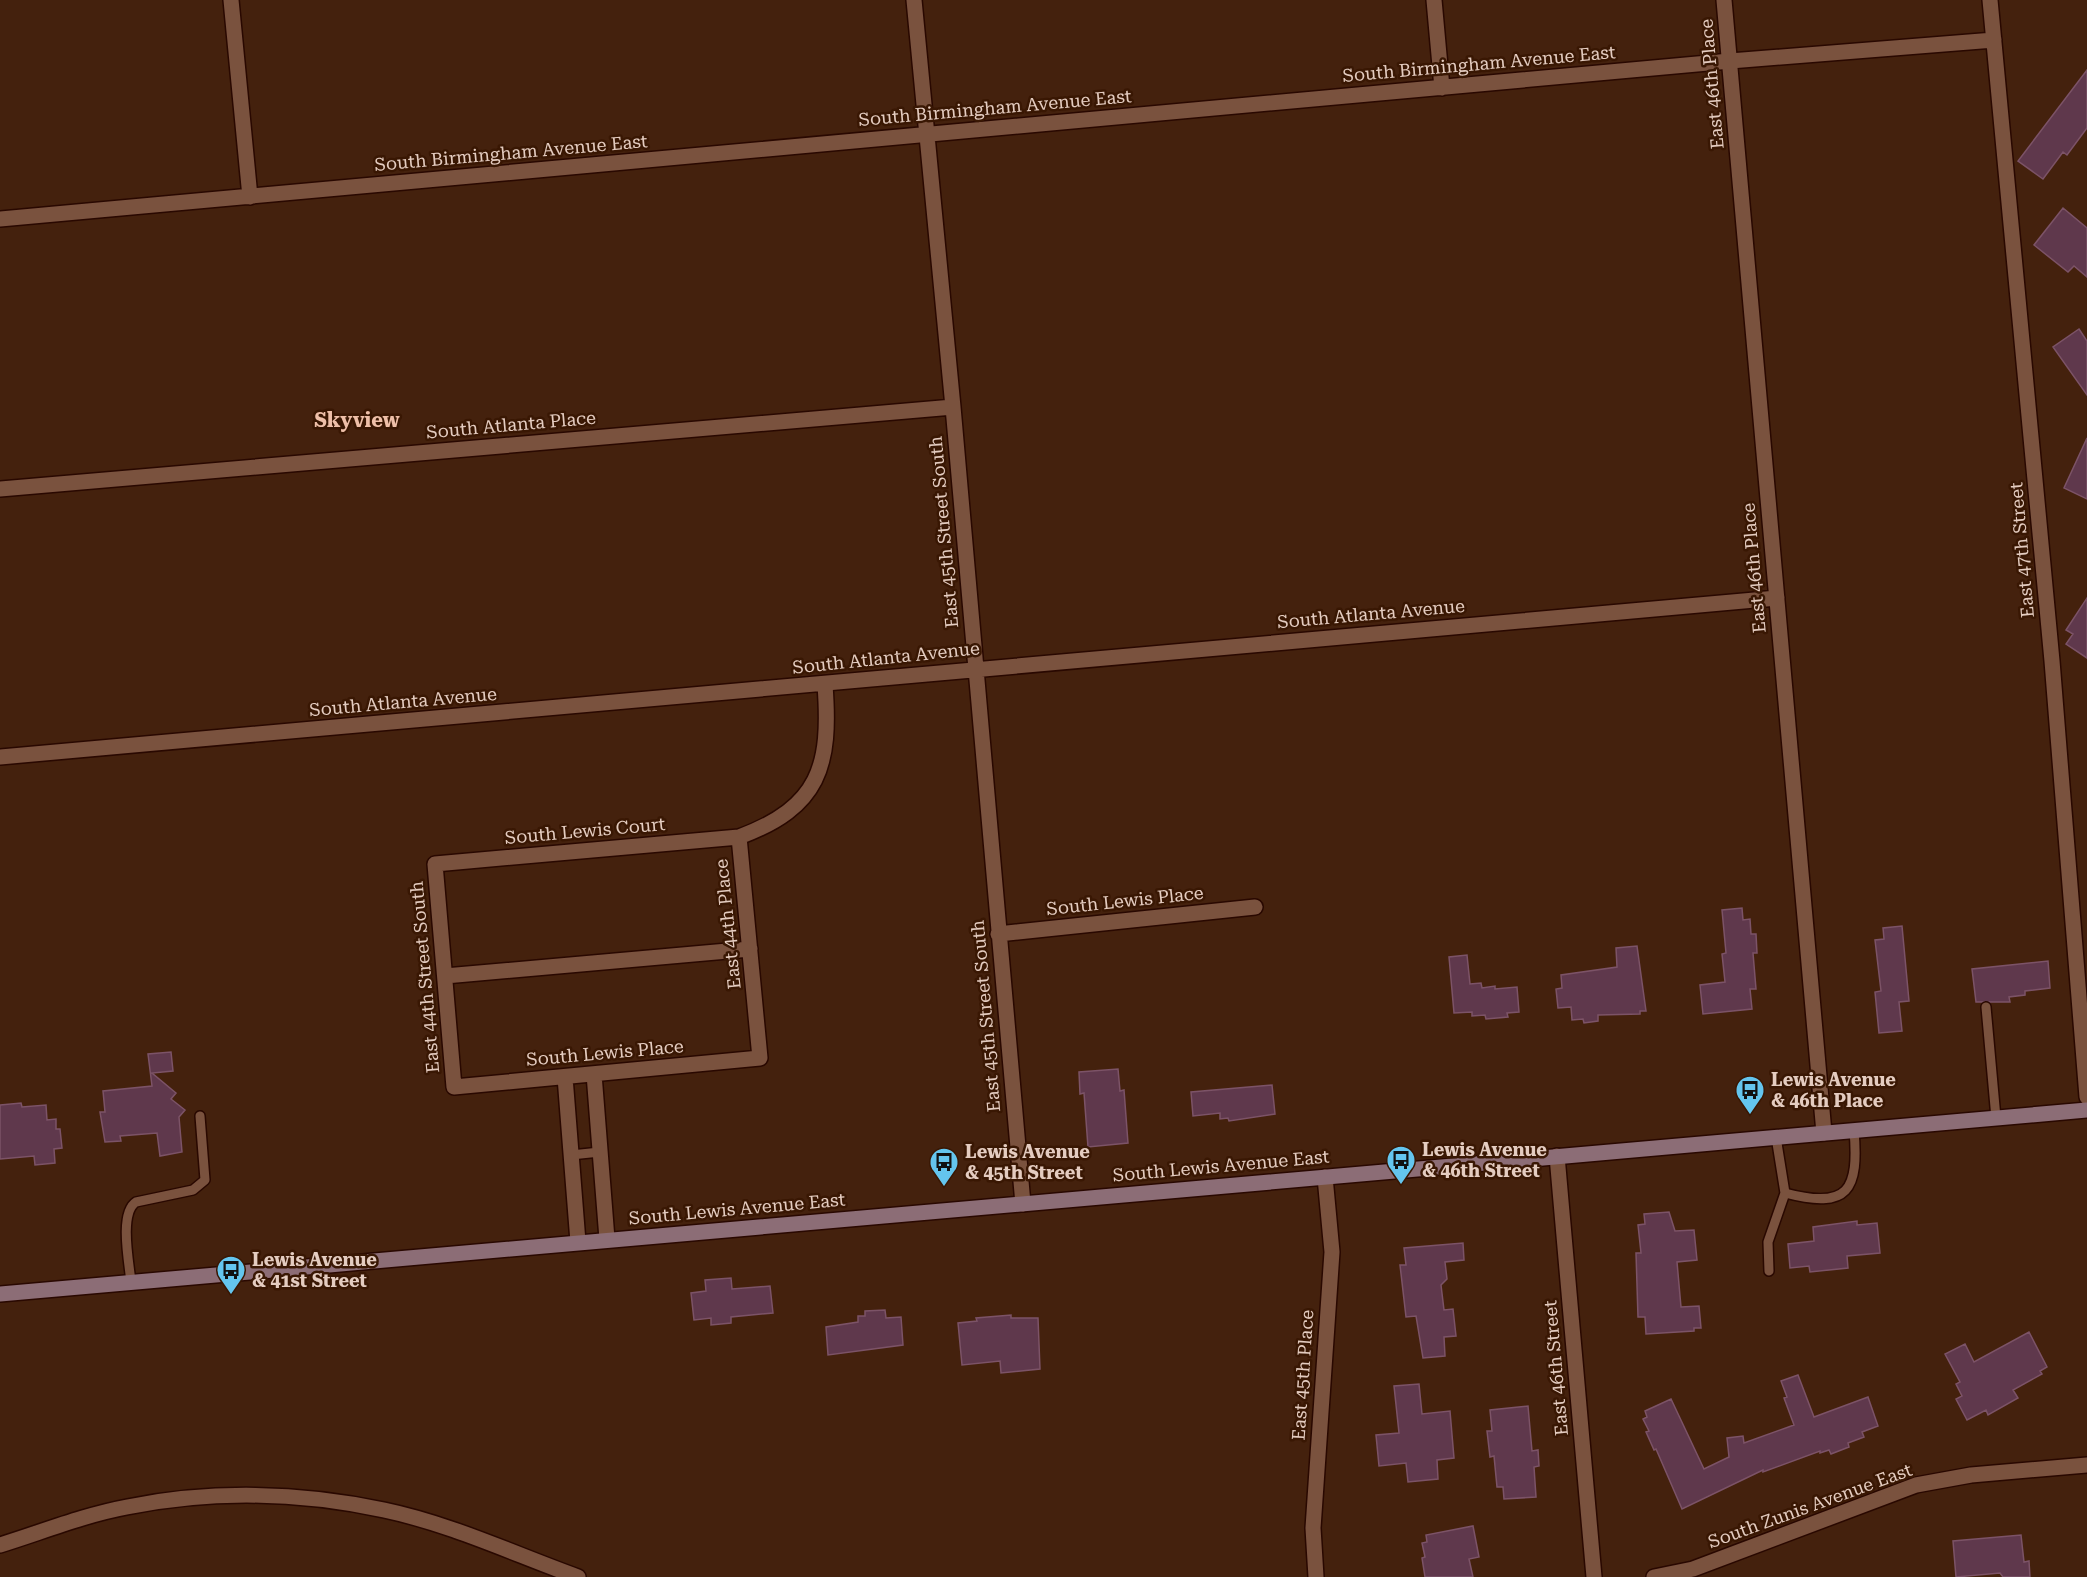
<svg xmlns="http://www.w3.org/2000/svg" width="2087" height="1577" viewBox="0 0 2087 1577" font-family="'Roboto Serif',serif">
	<rect width="100%" height="100%" fill="#44210d"/>
	<path fill="#5f384c" stroke="#7c5367" stroke-width="1.5" d="M2087,70V128L2067,155L2063,152L2043,179L2018,161Z
		M2063,208L2087,228V277L2074,266L2068,272L2034,245Z
		M2079,329L2087,341V395L2053,347Z
		M2087,438V499L2064,488Z
		M2087,598V658L2066,644L2073,634L2066,630Z
		M1742,908L1743,920L1750,919L1751,934H1756L1757,953H1753L1756,989H1750L1752,1009L1703,1014L1700,985L1725,982L1722,954L1726,953L1722,910Z
		M1902,926L1909,1001L1899,1002L1902,1031L1879,1033L1875,992L1881,991L1875,940L1884,939L1883,928Z
		M1637,946L1646,1011H1640V1014L1598,1015V1021L1584,1023L1583,1019L1572,1020L1571,1007L1558,1008L1556,989L1562,988L1561,975L1617,967L1616,948Z
		M1467,955L1470,984L1481,983L1482,988L1495,986V989L1517,987L1519,1012L1507,1013L1508,1017L1486,1019L1485,1015L1472,1016V1012L1454,1013L1449,957Z
		M2048,961L2050,988L2025,991V995L2009,997L2010,1002H1976L1972,969Z
		M171,1052L173,1071L152,1073L176,1093L171,1099L185,1110L179,1117L182,1152L160,1156L157,1133L120,1136L121,1141L105,1142L100,1112H105L103,1091L152,1086L148,1054Z
		M1118,1069L1120,1091L1124,1090L1128,1143L1088,1147L1084,1093L1080,1094L1079,1072Z
		M1272,1085L1275,1114L1229,1121L1228,1118L1220,1119V1113L1193,1116L1191,1092Z
		M21,1103L22,1107L46,1105L47,1120L56,1119V1129H60L62,1148L54,1149L55,1163L35,1165L34,1156L0,1159V1105Z
		M1669,1212L1675,1231L1694,1230L1697,1260L1677,1262L1681,1307L1699,1306L1701,1328H1694V1331L1646,1334L1645,1317H1638L1636,1253H1641L1638,1225L1645,1224L1644,1214Z
		M1857,1221V1225L1877,1223L1880,1253L1847,1256L1848,1268L1810,1272L1809,1266L1790,1268L1788,1244L1814,1241L1813,1227Z
		M1463,1243L1464,1260L1445,1262L1447,1279L1441,1285L1444,1310L1453,1309L1456,1336L1444,1337L1445,1356L1423,1358L1416,1316L1406,1317L1400,1265H1406L1404,1248Z
		M731,1278L732,1289L770,1286L773,1313L731,1317V1323L711,1325V1318L694,1320L691,1293L706,1291L705,1280Z
		M885,1310L886,1318L901,1317L903,1345L828,1355L826,1327L858,1322V1316H865V1311Z
		M1011,1315V1318H1038L1040,1369L1001,1373L1000,1361L962,1365L958,1323L977,1321L976,1318Z
		M2029,1332L2047,1367L2040,1371L2042,1374L2013,1390L2018,1398L1988,1415L1986,1410L1967,1420L1956,1399L1962,1396L1956,1384L1960,1382L1945,1354L1965,1344L1974,1362Z
		M1798,1375L1814,1417L1868,1397L1878,1426L1862,1432L1864,1437L1848,1443L1849,1447L1831,1454L1829,1450L1820,1453V1451L1763,1472V1470L1682,1509L1656,1449L1654,1450L1646,1432L1649,1431L1643,1419L1647,1417L1645,1411L1671,1399L1704,1469L1729,1457L1727,1438L1743,1436L1744,1443L1794,1425L1784,1398L1787,1397L1781,1381Z
		M1419,1384L1422,1414L1450,1411L1454,1458L1437,1460L1438,1479L1408,1482L1406,1463L1379,1466L1376,1435L1399,1433L1394,1386Z
		M1528,1406L1532,1451L1538,1450L1539,1466L1534,1467L1536,1497L1504,1499L1503,1487H1497L1494,1456L1490,1457L1487,1431H1492L1490,1410Z
		M1473,1526L1479,1557L1469,1559L1473,1577H1425L1422,1558L1425,1557L1422,1543L1427,1542L1426,1535Z
		M2021,1535L2024,1562L2029,1561L2030,1577H2003L2000,1573L1956,1577L1953,1541Z"/>
	<g fill="none" stroke-linecap="round" stroke-linejoin="round">
		<g stroke="#290800" stroke-width="12">
			<path id="service" d="M1986,1007L1996,1118
				M571,1155L600,1152
				M1785,1193C1849,1210 1859,1190 1854,1130
				M1769,1271L1768,1242L1785,1193L1776,1137
				M131,1282C129,1262 119,1213 136,1202L193,1190L205,1180L200,1116"/>
		</g>
		<g stroke="#290800" stroke-width="18">
			<path id="minor" d="M231,0L250,197
				M914,0L953,407L1023,1204
				M1434,0L1442,88
				M1724,0L1824,1133
				M1990,0L2052,661L2087,1097
				M0,219L1730,61L1994,40
				M0,489L953,407
				M0,757L1777,598
				M739,837L760,1058L454,1087L435,864L739,837C820,807 831,766 825,685
				M998,934L1255,907
				M445,976L750,949
				M594,1074L607,1239
				M565,1077L578,1242
				M1557,1156L1594,1577
				M0,1545C42,1532 84,1515 127,1507C211,1490 300,1492 384,1510C451,1524 514,1554 578,1577
				M1316,1577L1313,1528L1332,1252L1325,1177
				M1654,1577L1693,1569L1916,1485L1971,1475L2087,1465"/>
		</g>
		<g stroke="#290800" stroke-width="18">
			<path id="secondary" d="M0,1294L2087,1110"/>
		</g>
		<use href="#service" stroke="#7a523e" stroke-width="9"/>
		<use href="#minor" stroke="#7a523e" stroke-width="15"/>
		<use href="#secondary" stroke="#8c6d76" stroke-width="15"/>
	</g>
	<defs>
		<g id="bus-pin" transform="scale(1.5)"><path d="M0 17L-7.5 6A9.5 9.5 0 1 1 7.5 6Z" fill="#64c5ee" stroke="#391703"/><path d="M-5-6H5V4H4V6H2V4H-2V6H-4V4H-5ZM-3.5-4V0h7V-4ZM-3.5 1.2v1.5H-2V1.2ZM2 1.2v1.5H3.5V1.2Z" fill="#111"/></g>
	</defs>
	<g fill-rule="evenodd">
		<use href="#bus-pin" x="1750" y="1090"/>
		<use href="#bus-pin" x="1401" y="1160"/>
		<use href="#bus-pin" x="944" y="1162"/>
		<use href="#bus-pin" x="231" y="1270"/>
	</g>
	<g text-anchor="middle" stroke-width="5" stroke-linejoin="round" paint-order="stroke">
		<g font-size="18" fill="#e4ccc0" stroke="#391703">
			<text transform="translate(1479 64) rotate(-5)" y="6">South Birmingham Avenue East</text>
			<text transform="translate(1712 84) rotate(-95)" y="6">East 46th Place</text>
			<text transform="translate(995 108) rotate(-5)" y="6">South Birmingham Avenue East</text>
			<text transform="translate(511 153) rotate(-5)" y="6">South Birmingham Avenue East</text>
			<text transform="translate(511 425) rotate(-5)" y="6">South Atlanta Place</text>
			<text transform="translate(944 532) rotate(-95)" y="6">East 45th Street South</text>
			<text transform="translate(2022 550) rotate(-95)" y="6">East 47th Street</text>
			<text transform="translate(1754 568) rotate(-95)" y="6">East 46th Place</text>
			<text transform="translate(1371 614) rotate(-5)" y="6">South Atlanta Avenue</text>
			<text transform="translate(886 658) rotate(-6)" y="6">South Atlanta Avenue</text>
			<text transform="translate(403 702) rotate(-5)" y="6">South Atlanta Avenue</text>
			<text transform="translate(585 831) rotate(-5)" y="6">South Lewis Court</text>
			<text transform="translate(1125 901) rotate(-6)" y="6">South Lewis Place</text>
			<text transform="translate(728 924) rotate(-96)" y="6">East 44th Place</text>
			<text transform="translate(425 977) rotate(-95)" y="6">East 44th Street South</text>
			<text transform="translate(986 1016) rotate(-95)" y="6">East 45th Street South</text>
			<text transform="translate(605 1053) rotate(-5)" y="6">South Lewis Place</text>
			<text transform="translate(1221 1166) rotate(-5)" y="6">South Lewis Avenue East</text>
			<text transform="translate(737 1209) rotate(-5)" y="6">South Lewis Avenue East</text>
			<text transform="translate(1556 1368) rotate(-95)" y="6">East 46th Street</text>
			<text transform="translate(1303 1375) rotate(-86)" y="6">East 45th Place</text>
			<text transform="translate(1810 1506) rotate(-20)" y="6">South Zunis Avenue East</text>
		</g>
		<g font-size="18" font-weight="bold" fill="#e4ccc0" stroke="#391703" text-anchor="start">
			<text x="1771" y="1086">Lewis Avenue<tspan x="1771" dy="21">&amp; 46th Place</tspan></text>
			<text x="1422" y="1156">Lewis Avenue<tspan x="1422" dy="21">&amp; 46th Street</tspan></text>
			<text x="965" y="1158">Lewis Avenue<tspan x="965" dy="21">&amp; 45th Street</tspan></text>
			<text x="252" y="1266">Lewis Avenue<tspan x="252" dy="21">&amp; 41st Street</tspan></text>
		</g>
		<g font-size="20" font-weight="bold" fill="#eebfa8" stroke="#391703">
			<text x="357" y="427">Skyview</text>
		</g>
	</g>
</svg>
